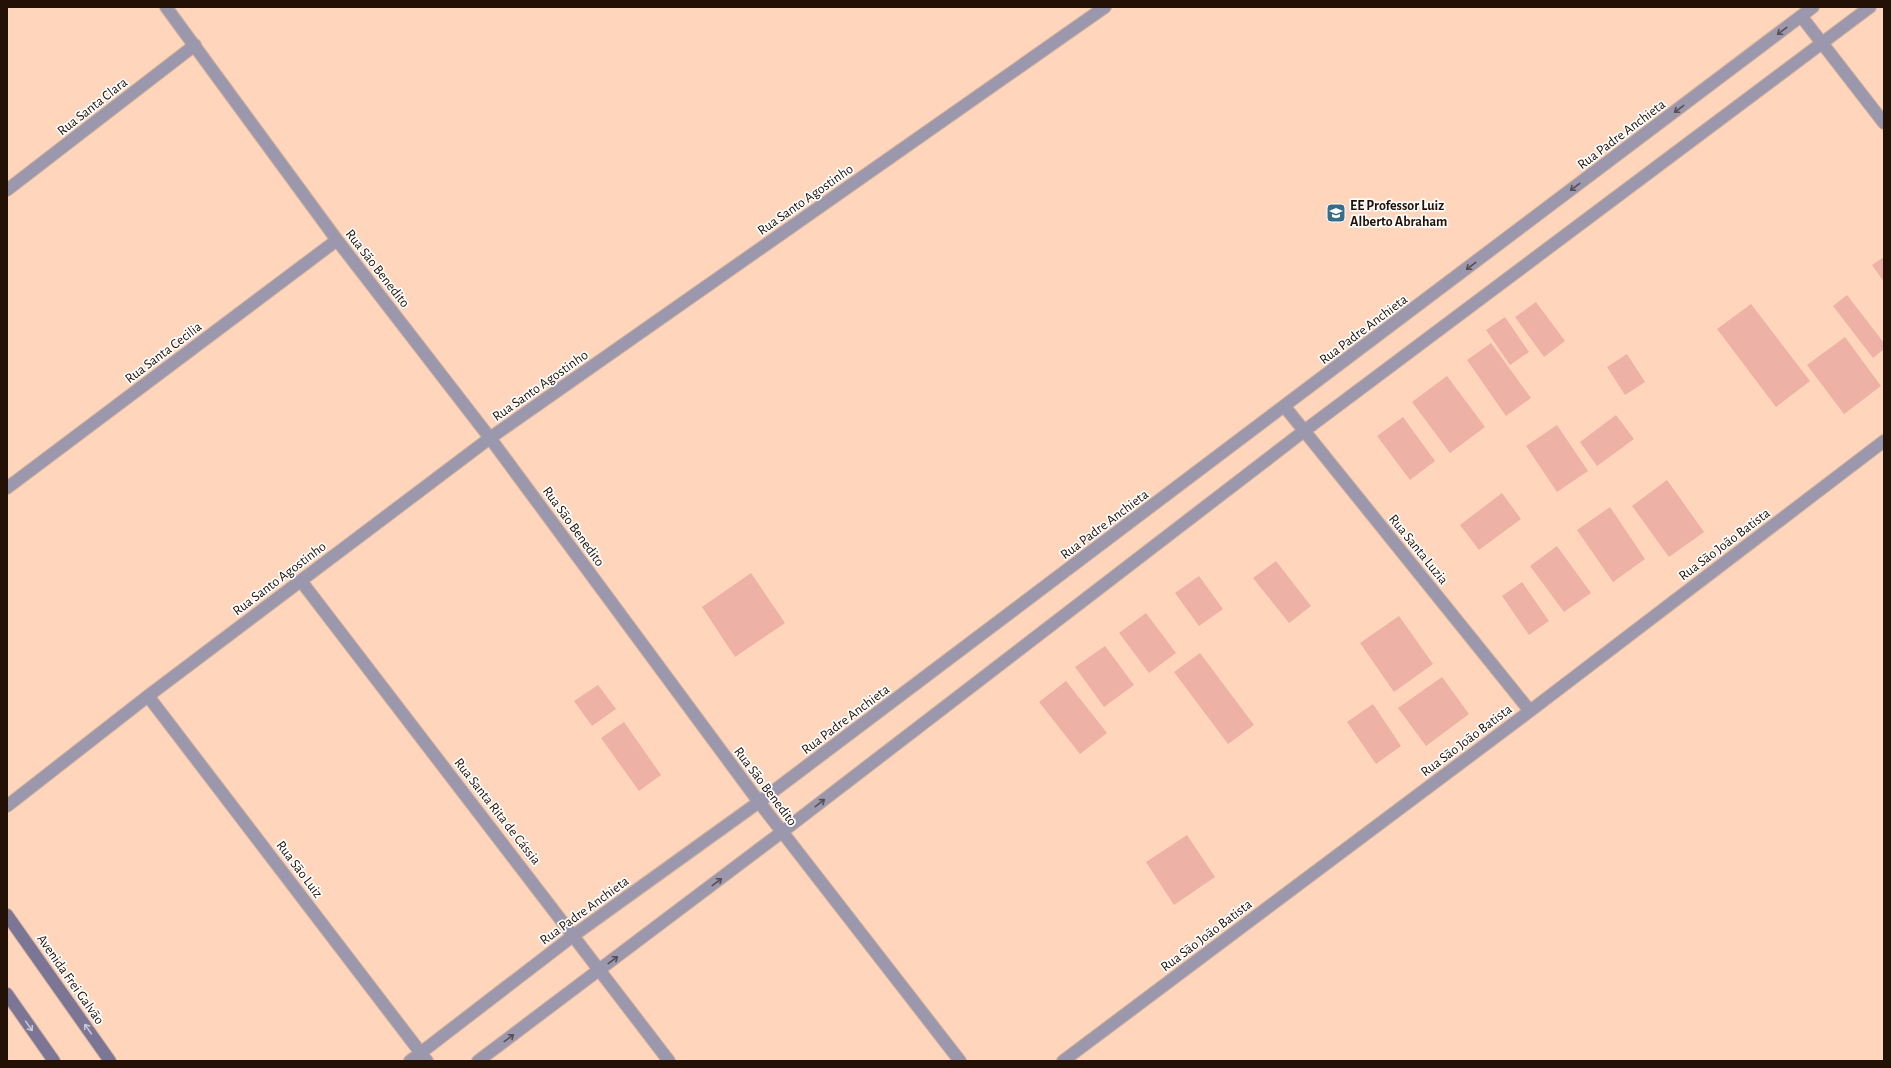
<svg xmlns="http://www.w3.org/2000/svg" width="1891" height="1068" viewBox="0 0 1891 1068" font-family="'Alegreya Sans',sans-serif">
	<rect width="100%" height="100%" fill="#ffd5bc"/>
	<path fill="#edb1a5" d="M1884,257V282L1872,265Z
		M1847,295L1884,343V349L1873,358L1833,306Z
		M1536,302L1565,341L1544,357L1515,317Z
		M1751,304L1810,381L1776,407L1717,329Z
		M1505,317L1529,352L1510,365L1486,330Z
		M1845,337L1881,386L1844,414L1807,365Z
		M1491,343L1531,398L1506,416L1467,360Z
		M1627,354L1645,382L1625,395L1607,367Z
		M1447,376L1485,427L1450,453L1412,402Z
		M1616,415L1634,439L1597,466L1580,442Z
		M1403,417L1435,461L1410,480L1377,436Z
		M1557,425L1588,471L1557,492L1526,446Z
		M1667,480L1704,532L1669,557L1632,506Z
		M1502,493L1521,519L1479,550L1460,525Z
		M1610,507L1645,559L1613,582L1577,530Z
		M1557,546L1591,593L1564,612L1530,566Z
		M1276,561L1311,606L1289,623L1253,578Z
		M751,573L785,623L735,657L702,607Z
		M1199,576L1223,609L1199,626L1175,593Z
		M1522,582L1549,621L1529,635L1502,596Z
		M1146,613L1176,653L1149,673L1119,633Z
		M1399,616L1433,664L1394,692L1360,643Z
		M1105,646L1134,685L1104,707L1075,667Z
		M1200,653L1254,725L1228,744L1174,672Z
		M1442,677L1469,714L1426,746L1398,708Z
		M1066,681L1107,733L1080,754L1039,702Z
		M598,685L616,709L592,726L574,701Z
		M1373,704L1401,746L1376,764L1347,722Z
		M624,722L661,775L639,791L601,738Z
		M1187,835L1215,877L1174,905L1146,862Z"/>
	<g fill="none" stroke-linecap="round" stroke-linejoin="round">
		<g stroke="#d7b29b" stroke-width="14">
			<path id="street" d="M166,7L337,240L490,438L759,802L960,1061
				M1801,16L1884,123
				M7,190L195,45
				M1285,407L1530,711
				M7,488L337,240
				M301,581L669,1061
				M148,696L427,1061
				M7,806L148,696L490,438L1105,7
				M410,1061L574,935L759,802L1813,7
				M478,1061L782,832L1304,431L1870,7
				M1063,1061L1530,711L1884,441"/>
		</g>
		<g stroke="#d7b29b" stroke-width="14">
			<path id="secondary" d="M7,915L110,1061
				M7,994L54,1061"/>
		</g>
		<use href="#street" stroke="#9b98ae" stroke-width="12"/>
		<use href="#secondary" stroke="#7b7596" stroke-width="12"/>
	</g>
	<defs><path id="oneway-shaft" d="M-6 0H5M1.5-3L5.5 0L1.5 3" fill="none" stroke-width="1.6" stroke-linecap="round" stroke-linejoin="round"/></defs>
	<g stroke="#594e52">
		<use href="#oneway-shaft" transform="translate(1782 31) rotate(143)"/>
		<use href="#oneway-shaft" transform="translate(1679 109) rotate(143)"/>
		<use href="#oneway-shaft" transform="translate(1575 187) rotate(143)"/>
		<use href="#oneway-shaft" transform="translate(1471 266) rotate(143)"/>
		<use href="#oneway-shaft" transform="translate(820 803) rotate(-38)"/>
		<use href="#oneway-shaft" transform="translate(717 882) rotate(-37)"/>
		<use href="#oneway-shaft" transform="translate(613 960) rotate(-37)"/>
		<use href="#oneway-shaft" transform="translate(509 1038) rotate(-37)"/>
	</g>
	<g stroke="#cac8d5">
		<use href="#oneway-shaft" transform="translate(29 1026) rotate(55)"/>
		<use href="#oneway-shaft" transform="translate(88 1029) rotate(-125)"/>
	</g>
	<defs>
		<g id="school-square" transform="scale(1)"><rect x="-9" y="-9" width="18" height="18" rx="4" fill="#366d88" stroke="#fff"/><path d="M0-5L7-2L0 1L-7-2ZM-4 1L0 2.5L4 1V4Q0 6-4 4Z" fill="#fff"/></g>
	</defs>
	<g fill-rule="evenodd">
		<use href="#school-square" x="1336" y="213"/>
	</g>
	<g text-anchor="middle" stroke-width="3.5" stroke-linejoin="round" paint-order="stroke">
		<g font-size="14" fill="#231106" stroke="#fff">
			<text transform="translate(92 106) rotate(-38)" y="5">Rua Santa Clara</text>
			<text transform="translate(1621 134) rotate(-37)" y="5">Rua Padre Anchieta</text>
			<text transform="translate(805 199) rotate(-35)" y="5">Rua Santo Agostinho</text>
			<text transform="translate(378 268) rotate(52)" y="5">Rua São Benedito</text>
			<text transform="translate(1363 329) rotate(-37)" y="5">Rua Padre Anchieta</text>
			<text transform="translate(163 352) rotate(-37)" y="5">Rua Santa Cecilia</text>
			<text transform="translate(540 385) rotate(-35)" y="5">Rua Santo Agostinho</text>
			<text transform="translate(1104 524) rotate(-37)" y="5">Rua Padre Anchieta</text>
			<text transform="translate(574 526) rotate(54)" y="5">Rua São Benedito</text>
			<text transform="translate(1724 544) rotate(-37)" y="5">Rua São João Batista</text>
			<text transform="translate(1419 549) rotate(51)" y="5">Rua Santa Luzia</text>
			<text transform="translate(279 578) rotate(-37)" y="5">Rua Santo Agostinho</text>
			<text transform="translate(845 719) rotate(-37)" y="5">Rua Padre Anchieta</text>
			<text transform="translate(1466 740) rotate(-37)" y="5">Rua São João Batista</text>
			<text transform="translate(766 786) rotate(53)" y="5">Rua São Benedito</text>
			<text transform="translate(498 811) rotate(52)" y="5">Rua Santa Rita de Cássia</text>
			<text transform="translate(300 869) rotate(53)" y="5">Rua São Luiz</text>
			<text transform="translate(584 910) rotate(-36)" y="5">Rua Padre Anchieta</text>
			<text transform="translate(1206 935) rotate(-37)" y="5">Rua São João Batista</text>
			<text transform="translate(71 979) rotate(55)" y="5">Avenida Frei Galvão</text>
		</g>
		<g font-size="14" font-weight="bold" fill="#231106" stroke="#fff" text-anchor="start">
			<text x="1350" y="210">EE Professor Luiz<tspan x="1350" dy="16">Alberto Abraham</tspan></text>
		</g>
	</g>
	<rect width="1891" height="1068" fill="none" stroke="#231106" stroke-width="16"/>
</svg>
